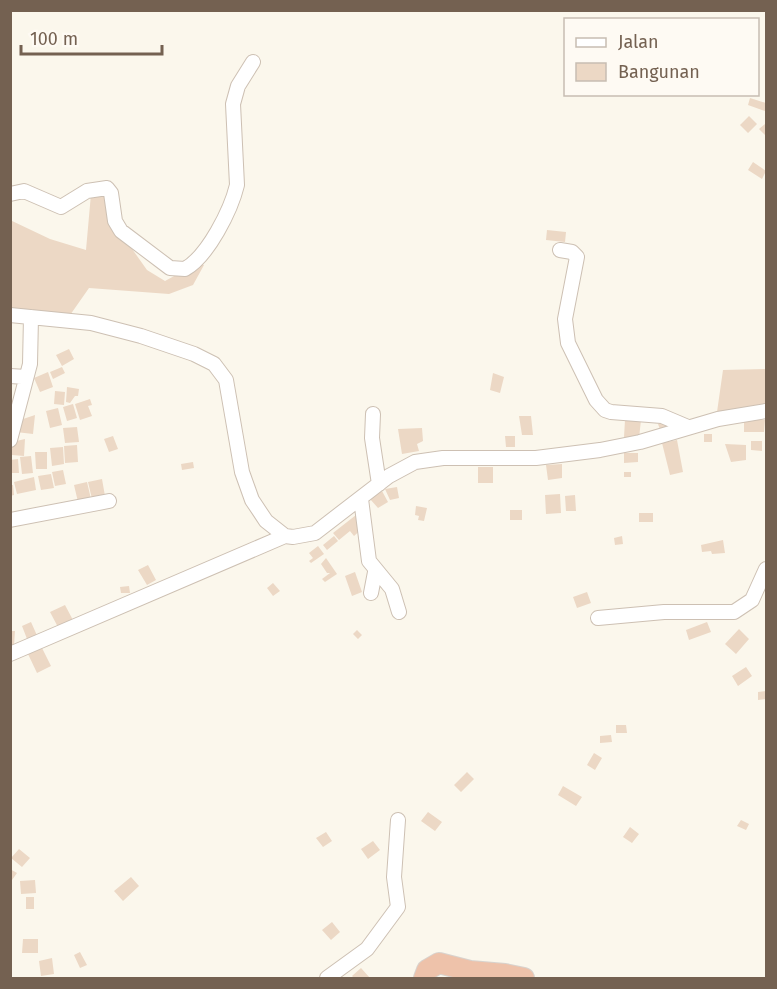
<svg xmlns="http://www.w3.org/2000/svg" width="777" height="989" viewBox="0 0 777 989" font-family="'Fira Sans',sans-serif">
	<rect width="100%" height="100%" fill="#fbf7ec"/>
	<path fill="#ecd8c5" d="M750,98L766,103L765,111L748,105Z
		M749,116L757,124L748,133L740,125Z
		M765,124L766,126V136L759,129Z
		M753,162L766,171L762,179L748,170Z
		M105,191L125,239L147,270L165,281L198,263L204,265L193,285L169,294L89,288L68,318L10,312V220L50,239L86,250L91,194Z
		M547,230L566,232L565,242L546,240Z
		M69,349L74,359L62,366L56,355Z
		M62,367L65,373L53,379L50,372Z
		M766,369V406L717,412L723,370Z
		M48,372L53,387L40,392L34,378Z
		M493,373L504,377L500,393L490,390Z
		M67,387L79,389L78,396H75L70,403L66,402Z
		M55,391L65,392L64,405L54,404Z
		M90,399L92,405L88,406L92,416L80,420L75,404Z
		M73,404L77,418L67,421L63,407Z
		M58,408L62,425L50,428L46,411Z
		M35,415L33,434L16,432L17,421Z
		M519,416H531L533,435H522Z
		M625,420H641L639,438L624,437Z
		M666,420L670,429L661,432L658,424Z
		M744,420H765L764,432H744Z
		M77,427L79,442L65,443L63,428Z
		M422,428L423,441L417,444L419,451L402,454L398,429Z
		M704,434H712V442H704Z
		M113,436L118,449L109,452L104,439Z
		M505,436H515V447H506Z
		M25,439L24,456L12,455V442Z
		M677,440L683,472L670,475L662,443Z
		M751,441H762V451L751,450Z
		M725,444L746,445V460L731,462Z
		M77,445L78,462L65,463L64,446Z
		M63,447L64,464L52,466L50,448Z
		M35,452H47V469H36Z
		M624,453H638V462L624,463Z
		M31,456L33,473L22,474L20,457Z
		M18,459L19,473H10V460Z
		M193,462L194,468L182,470L181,464Z
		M562,464V478L548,480L546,465Z
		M478,467H493V483H478Z
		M63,470L66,484L55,486L52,472Z
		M624,472H631V477H624Z
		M51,474L54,488L41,490L38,476Z
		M34,477L36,490L17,494L14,482Z
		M102,479L105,496L92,499L88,482Z
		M87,482L91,499L78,502L74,485Z
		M10,485H13L14,495L10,496Z
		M397,487L399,498L390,500L385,489Z
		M382,491L388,502L378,508L370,499Z
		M560,494L561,513L546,514L545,495Z
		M575,495L576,511H566L565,496Z
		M416,506L427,508L424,521L418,520L419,516L415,515Z
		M510,510H522V520H510Z
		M639,513H653V522H639Z
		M356,515L365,526L354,536L350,531L339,540L333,533Z
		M334,536L338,541L327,550L323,545Z
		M622,536L623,544L615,545L614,538Z
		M723,540L725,553L712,554L711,551L702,552L701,545Z
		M318,546L324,554L311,563L309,561L313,558L309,553Z
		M326,558L337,574L325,582L322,579L330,573H327L321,564Z
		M148,565L156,580L147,585L138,570Z
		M355,572L362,592L352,596L345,576Z
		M273,583L280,591L273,596L267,588Z
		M129,586L130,593H121L120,587Z
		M587,592L591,603L577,608L573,597Z
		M65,605L74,622L59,629L50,612Z
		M31,622L39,640L29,644L22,626Z
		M707,622L711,632L689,640L686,630Z
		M739,629L749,639L736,654L725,644Z
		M357,630L362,635L358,639L353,634Z
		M10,631H15L14,646H10Z
		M42,648L51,666L37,673L28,654Z
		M746,667L752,676L738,686L732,676Z
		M766,691V699L758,700V692Z
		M616,725H626L627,733H616Z
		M611,735L612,742L600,743V736Z
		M594,753L602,758L595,770L587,765Z
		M467,772L474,779L461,792L454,785Z
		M563,786L582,797L576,806L558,795Z
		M428,812L442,822L435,831L421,821Z
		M741,820L749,824L746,830L737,826Z
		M630,827L639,834L632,843L623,837Z
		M326,832L332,841L323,847L316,838Z
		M373,841L380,850L368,859L361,849Z
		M19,849L30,858L22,867L11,858Z
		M10,869L17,873L12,880L10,879Z
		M131,877L139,886L123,901L114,891Z
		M35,880L36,893L21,894L20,881Z
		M26,897H34V909H26Z
		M332,922L340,932L331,940L322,930Z
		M23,939H38V953H22Z
		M80,952L87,965L80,968L74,955Z
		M52,958L54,974L41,976L39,961Z
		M361,968L370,978H354L352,976Z"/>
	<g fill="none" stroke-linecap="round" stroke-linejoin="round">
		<g stroke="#cdc0b3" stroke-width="16">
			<path id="minor" d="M10,194L24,191L61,207L87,191L107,188L111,193L115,221L121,231L170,268L185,269C208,256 231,210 237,185L233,104L238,86L253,62
				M560,250L572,252L577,257L565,319L568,343L596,400L605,410L611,412L662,416L688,427
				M10,315L91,323L141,336L194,354L214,364L226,380L242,472L252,500L266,521L285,536L293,537L315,533L389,476L415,462L443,458H536L600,450L640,442L718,419L766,411
				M10,376L26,377
				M373,414L372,438L379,484
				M10,440L30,364L31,317
				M361,499L369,561L392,589L399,612
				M10,520L109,501
				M371,593L375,572
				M598,618L664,612H734L752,600L766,569
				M10,654L285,536
				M327,978L367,949L398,907L394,877L398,820"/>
		</g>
		<g stroke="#d8d3ce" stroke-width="22">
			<path id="highway" d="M424,978L427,970L439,963L470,971L505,974L524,978"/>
		</g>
		<use href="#minor" stroke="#fff" stroke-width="14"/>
		<use href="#highway" stroke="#eec2aa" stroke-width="20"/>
	</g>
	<rect width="777" height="989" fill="none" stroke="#746151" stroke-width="24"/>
	<rect x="564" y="18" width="195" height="78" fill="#fefaf3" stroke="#c7bdb2" stroke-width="1.5"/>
	<rect x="576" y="38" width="30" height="9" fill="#ffffff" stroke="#c7bdb2" stroke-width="1.5"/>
	<text x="618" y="48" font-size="18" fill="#746151">Jalan</text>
	<rect x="576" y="63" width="30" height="18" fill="#ecd8c5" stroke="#c7bdb2" stroke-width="1.5"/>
	<text x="618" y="78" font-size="18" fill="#746151">Bangunan</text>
	<path d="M21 45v9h141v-9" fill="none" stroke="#746151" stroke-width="3"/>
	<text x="30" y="45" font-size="18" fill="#746151" stroke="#fefaf3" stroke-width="4.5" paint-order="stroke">100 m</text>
</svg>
